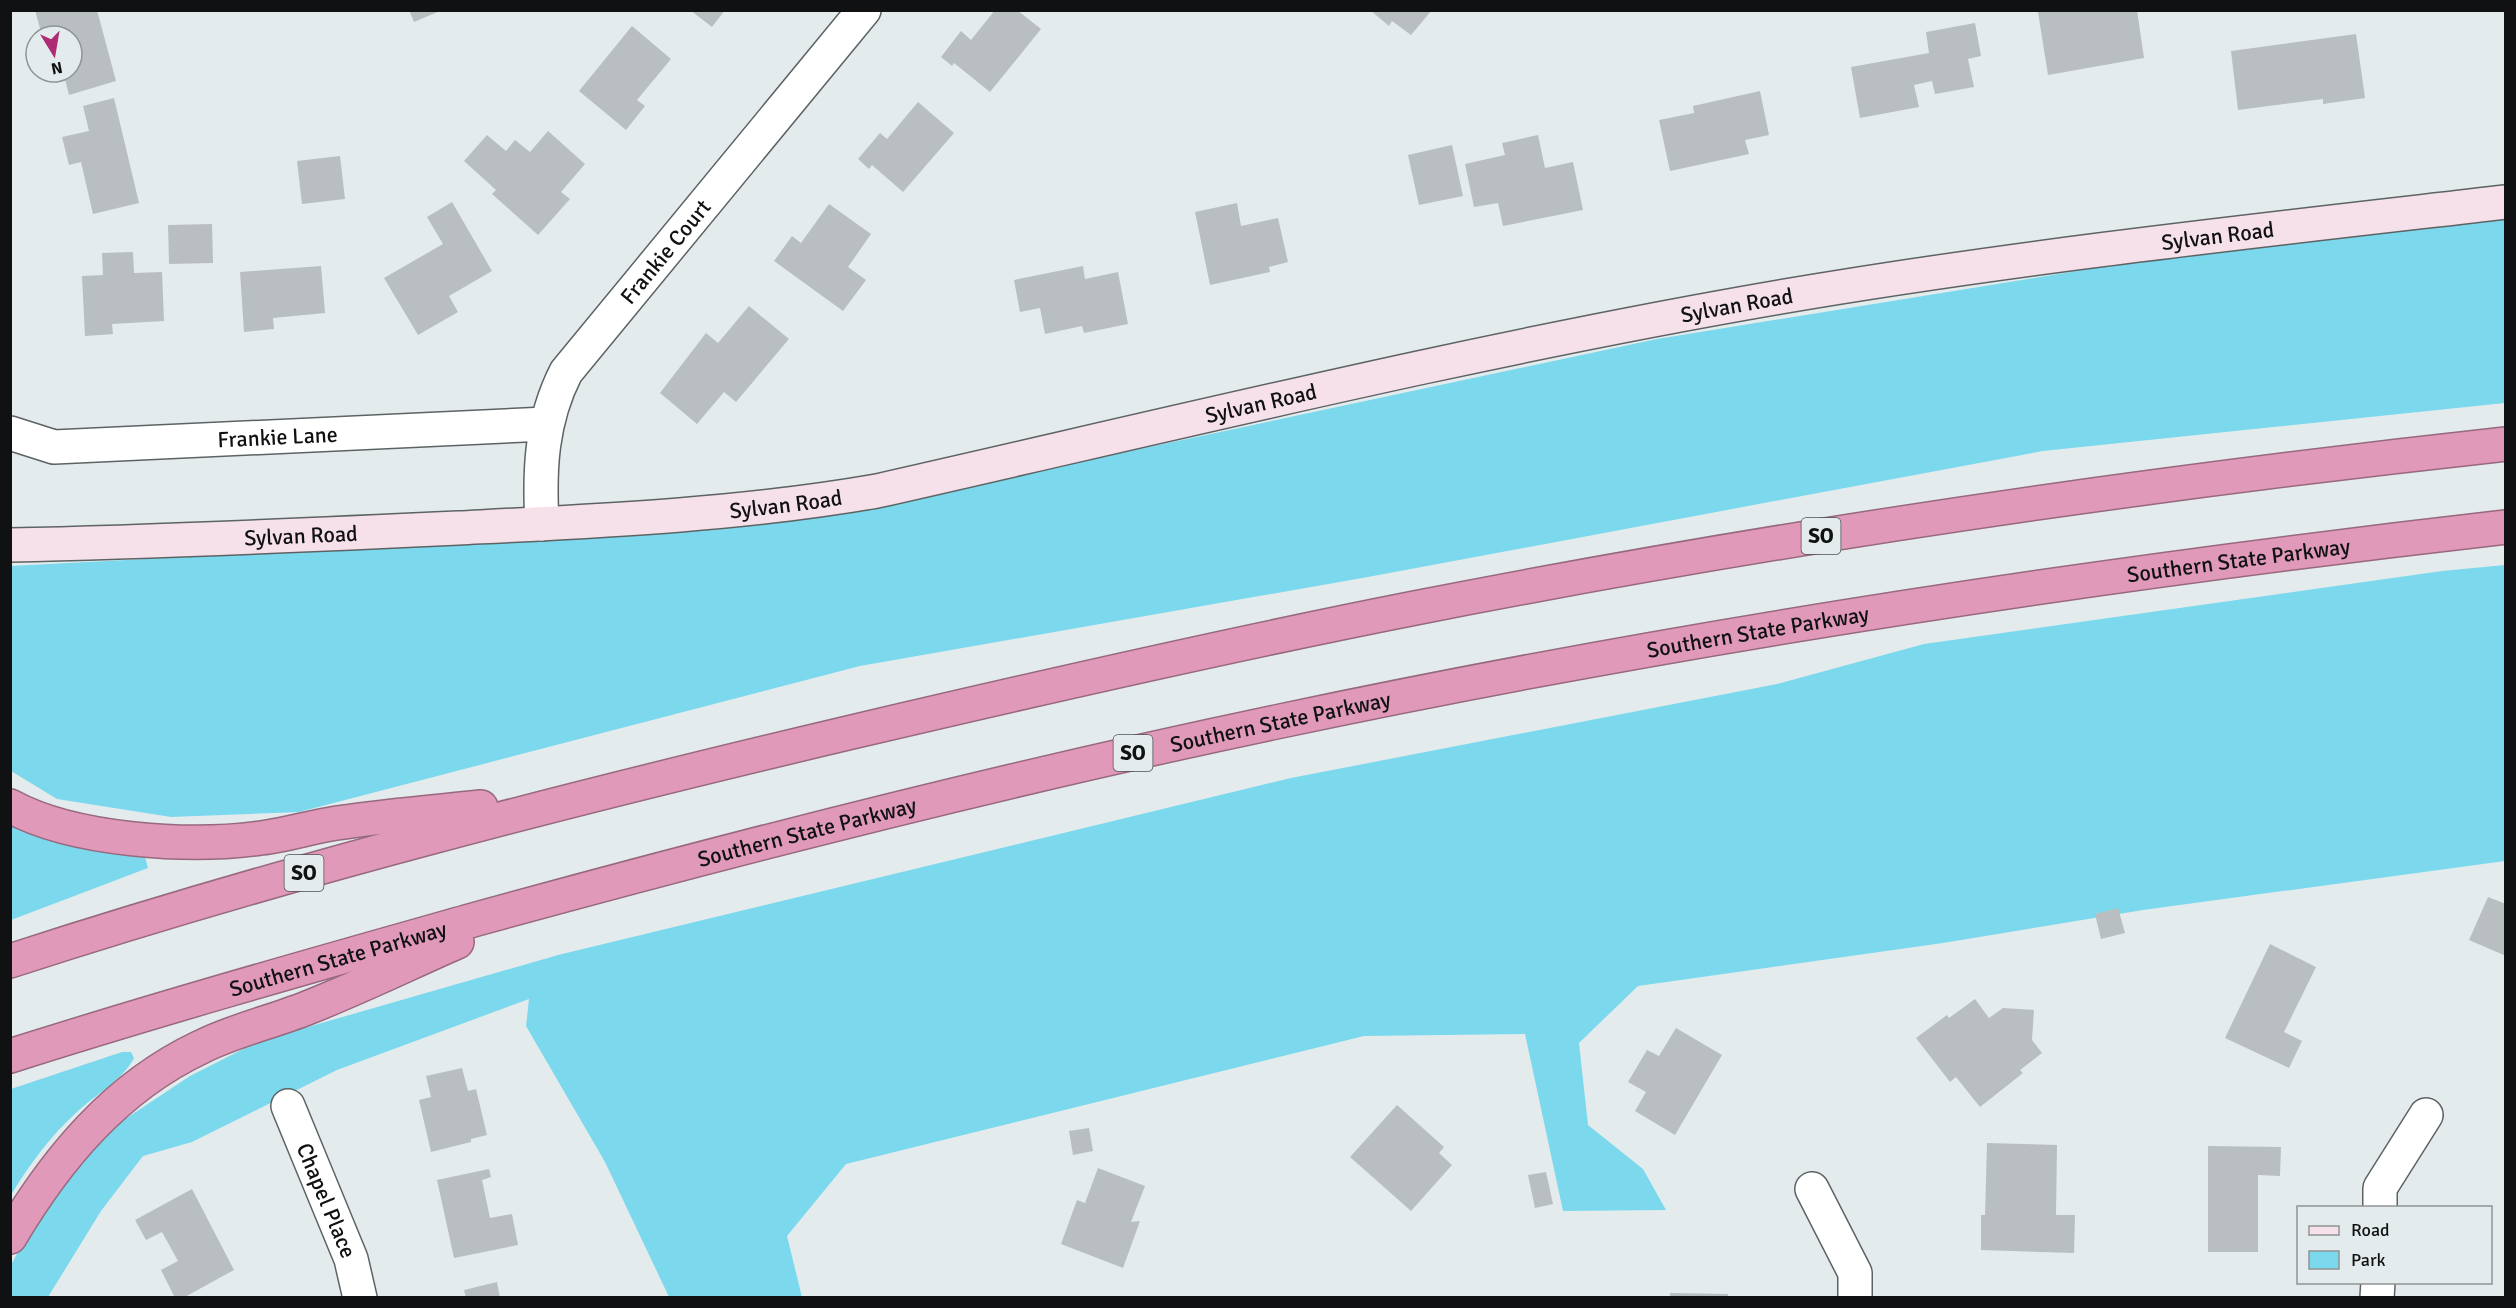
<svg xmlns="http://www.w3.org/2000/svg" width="2516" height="1308" viewBox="0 0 2516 1308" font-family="Signika,sans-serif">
	<rect width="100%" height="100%" fill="#e4ebed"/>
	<path fill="#7cd9ed" d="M2505,217V403L2043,451L1368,577L860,666L299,812L171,817L57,799L11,771L10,566L721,529L853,510L1657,339L2157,258Z
		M2505,565V861L2143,910L1943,943L1638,986L1579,1043L1588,1125L1643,1169L1666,1210L1563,1211L1525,1034L1364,1036L846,1164L787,1236L802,1297H669L605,1162L526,1026L529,999L337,1070L192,1142L143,1156L101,1211L48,1297L11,1298V1265L50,1191L104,1133L190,1076L259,1041L558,955L1291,778L1777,684L1924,644L2442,571Z
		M10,824L144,853L148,868L11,920Z
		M122,1052H131L134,1058C122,1081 96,1094 77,1112C50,1136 30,1164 11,1195V1089Z"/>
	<path fill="#b9bfc1" d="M35,10H97L116,81L69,95L63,72H72V36H42Z
		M409,10H440V11L414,22Z
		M690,10H725L712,27Z
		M995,10H1017L1041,29L990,92L954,63L952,66L941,57L961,31L971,40Z
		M1370,10H1432L1411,35L1392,21L1389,26Z
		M2049,10H2137L2144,58L2048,75L2038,12Z
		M1975,23L1981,56L1968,59L1974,87L1935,94L1932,81L1914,85L1919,107L1860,118L1851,67L1929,53L1926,32Z
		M632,26L671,59L637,100L645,106L626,130L579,91Z
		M2356,34L2365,98L2323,104V99L2238,110L2231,51Z
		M1760,91L1769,135L1745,140L1749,154L1670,171L1659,120L1694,113L1693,106Z
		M114,98L139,203L93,214L81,162L69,165L62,137L89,131L83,106Z
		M918,102L954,133L903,192L872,165L869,169L858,159L880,133L887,139Z
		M548,131L585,164L561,192L570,199L538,235L492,194L496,190L464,161L487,135L506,151L515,140L530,152Z
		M1538,135L1545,168L1573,162L1583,210L1503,226L1498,203L1474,207L1465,164L1505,155L1502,143Z
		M1452,145L1463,196L1419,205L1408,155Z
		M340,156L345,199L302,204L297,161Z
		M452,202L492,271L449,296L458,312L418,335L384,278L443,244L427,217Z
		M1237,203L1241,226L1278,218L1288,262L1269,267L1270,272L1210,285L1195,212Z
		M829,204L871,234L848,267L866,280L843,311L774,261L792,236L801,243Z
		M212,224L213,263L169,264L168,225Z
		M133,252L134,273L162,272L164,321L112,324L113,334L85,336L82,276L103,275L102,253Z
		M321,266L325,313L273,318L274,329L244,332L240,272Z
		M1083,266L1085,279L1118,272L1128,324L1084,333L1082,326L1045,334L1040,308L1020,312L1014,280Z
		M749,306L789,339L736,402L724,392L697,424L660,393L706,333L718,343Z
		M2488,897L2506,904V956L2469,940Z
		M2118,908L2125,933L2101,939L2095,914Z
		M2270,944L2316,967L2284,1032L2302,1041L2289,1068L2225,1038Z
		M1975,999L1989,1018L2003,1008L2034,1010L2032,1040L2042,1053L2020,1070L2023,1073L1980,1107L1956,1077L1950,1082L1916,1038L1947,1015L1949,1018Z
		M1676,1028L1722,1055L1675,1135L1635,1111L1646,1092L1628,1082L1647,1050L1659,1056Z
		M462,1068L468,1091L476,1089L487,1135L471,1139V1142L431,1152L419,1100L431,1097L426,1076Z
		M1397,1105L1444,1147L1439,1153L1452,1165L1411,1211L1350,1157Z
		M1089,1128L1093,1151L1073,1155L1069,1131Z
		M1987,1143L2057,1145L2056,1215H2075L2074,1253L1981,1250V1215H1985Z
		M2208,1146L2281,1147L2280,1176L2258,1175V1252H2208Z
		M1098,1168L1145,1186L1131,1222L1140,1221L1123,1268L1061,1244L1077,1200L1085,1203Z
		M489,1169L491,1177L482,1180L490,1218L512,1214L518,1245L454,1258L437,1180Z
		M1546,1172L1553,1204L1535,1208L1528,1175Z
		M192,1189L234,1270L183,1298H175L161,1270L178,1261L162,1232L146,1240L135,1220Z
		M497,1282L500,1298H466L464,1290Z
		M1670,1293L1728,1294V1298H1670Z"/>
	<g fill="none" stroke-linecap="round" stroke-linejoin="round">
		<g stroke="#5d6364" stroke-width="36">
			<g id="street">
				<path id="s1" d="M10,433L54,447L546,424"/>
				<path id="s2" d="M542,524C539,470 541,421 566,372L864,10"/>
				<path id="s3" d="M288,1106L351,1259L360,1298"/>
				<path d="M1812,1189L1855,1273V1298"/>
				<path d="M2380,1208V1188L2426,1115"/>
				<path d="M2377,1298L2378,1282"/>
			</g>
		</g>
		<g stroke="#5d6364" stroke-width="36">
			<g id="secondary">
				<path id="s4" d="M10,545C160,542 309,535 458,528C598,521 739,515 877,491C1177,423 1477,349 1780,297C2020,256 2263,230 2506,202"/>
			</g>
		</g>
		<g stroke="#97697e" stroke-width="36">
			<g id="highway">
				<path d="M10,806C74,841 190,848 261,838C286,835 311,827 337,823C385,816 433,812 481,807"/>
				<path d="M10,961C287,871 569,799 852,732C1039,688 1227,645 1415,608C1776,537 2140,484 2506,444"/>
				<path id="s5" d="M10,1056C161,1008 314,965 466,922C734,848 1004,779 1276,722C1682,636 2093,574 2506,527"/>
				<path d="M10,1237C57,1158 116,1087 201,1047C235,1030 272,1022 307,1008C358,988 407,964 457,942"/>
			</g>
		</g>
		<use href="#street" stroke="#fff" stroke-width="33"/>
		<use href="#secondary" stroke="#f6e0ea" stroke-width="33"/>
		<use href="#highway" stroke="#e099b8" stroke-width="33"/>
	</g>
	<g text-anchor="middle" stroke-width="4.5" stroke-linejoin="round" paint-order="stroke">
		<g fill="#e4ebed" stroke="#4f5254" stroke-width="1.5">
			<rect x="1801.5" y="518" width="39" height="36" rx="4.5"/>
			<rect x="1113.5" y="735" width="39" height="36" rx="4.5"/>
			<rect x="284.5" y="855" width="39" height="36" rx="4.5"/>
		</g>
		<g font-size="21" font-weight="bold" fill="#0f1112">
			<text x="1821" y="543">SO</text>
			<text x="1133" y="760">SO</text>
			<text x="304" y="880">SO</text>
		</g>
		<g font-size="22" fill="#0f1112" stroke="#e4ebed">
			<text dy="8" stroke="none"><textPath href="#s4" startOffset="2235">Sylvan Road</textPath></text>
			<text dy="8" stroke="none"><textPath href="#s2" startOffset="312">Frankie Court</textPath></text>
			<text dy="8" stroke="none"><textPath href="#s4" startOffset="1749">Sylvan Road</textPath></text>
			<text dy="8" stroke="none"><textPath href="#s4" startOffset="1263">Sylvan Road</textPath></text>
			<text dy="8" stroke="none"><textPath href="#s1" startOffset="270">Frankie Lane</textPath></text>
			<text dy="8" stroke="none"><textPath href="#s4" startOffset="777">Sylvan Road</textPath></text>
			<text dy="8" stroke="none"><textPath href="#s4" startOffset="291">Sylvan Road</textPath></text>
			<text dy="8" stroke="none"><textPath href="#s5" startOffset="2286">Southern State Parkway</textPath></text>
			<text dy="8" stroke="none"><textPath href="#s5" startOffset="1800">Southern State Parkway</textPath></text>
			<text dy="8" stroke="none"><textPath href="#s5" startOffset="1314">Southern State Parkway</textPath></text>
			<text dy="8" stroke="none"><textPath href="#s5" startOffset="828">Southern State Parkway</textPath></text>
			<text dy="8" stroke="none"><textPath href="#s5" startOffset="342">Southern State Parkway</textPath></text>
			<text dy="8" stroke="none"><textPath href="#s3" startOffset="102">Chapel Place</textPath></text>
		</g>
	</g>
	<rect width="2516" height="1308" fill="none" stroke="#0f1112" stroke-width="24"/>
	<rect x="2297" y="1206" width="195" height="78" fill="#e4ebed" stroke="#8f9495" stroke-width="1.5"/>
	<rect x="2309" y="1226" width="30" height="9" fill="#f6e0ea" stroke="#8f9495" stroke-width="1.5"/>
	<text x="2351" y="1236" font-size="18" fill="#0f1112">Road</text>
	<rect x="2309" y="1251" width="30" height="18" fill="#7cd9ed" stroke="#8f9495" stroke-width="1.5"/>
	<text x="2351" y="1266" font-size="18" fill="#0f1112">Park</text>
	<g transform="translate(54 54) rotate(169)"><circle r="28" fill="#e4ebed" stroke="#8f9495" stroke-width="1.5"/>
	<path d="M0-4.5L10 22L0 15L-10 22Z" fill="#af2b73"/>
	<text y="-9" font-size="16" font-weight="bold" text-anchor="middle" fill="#0f1112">N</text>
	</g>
</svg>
